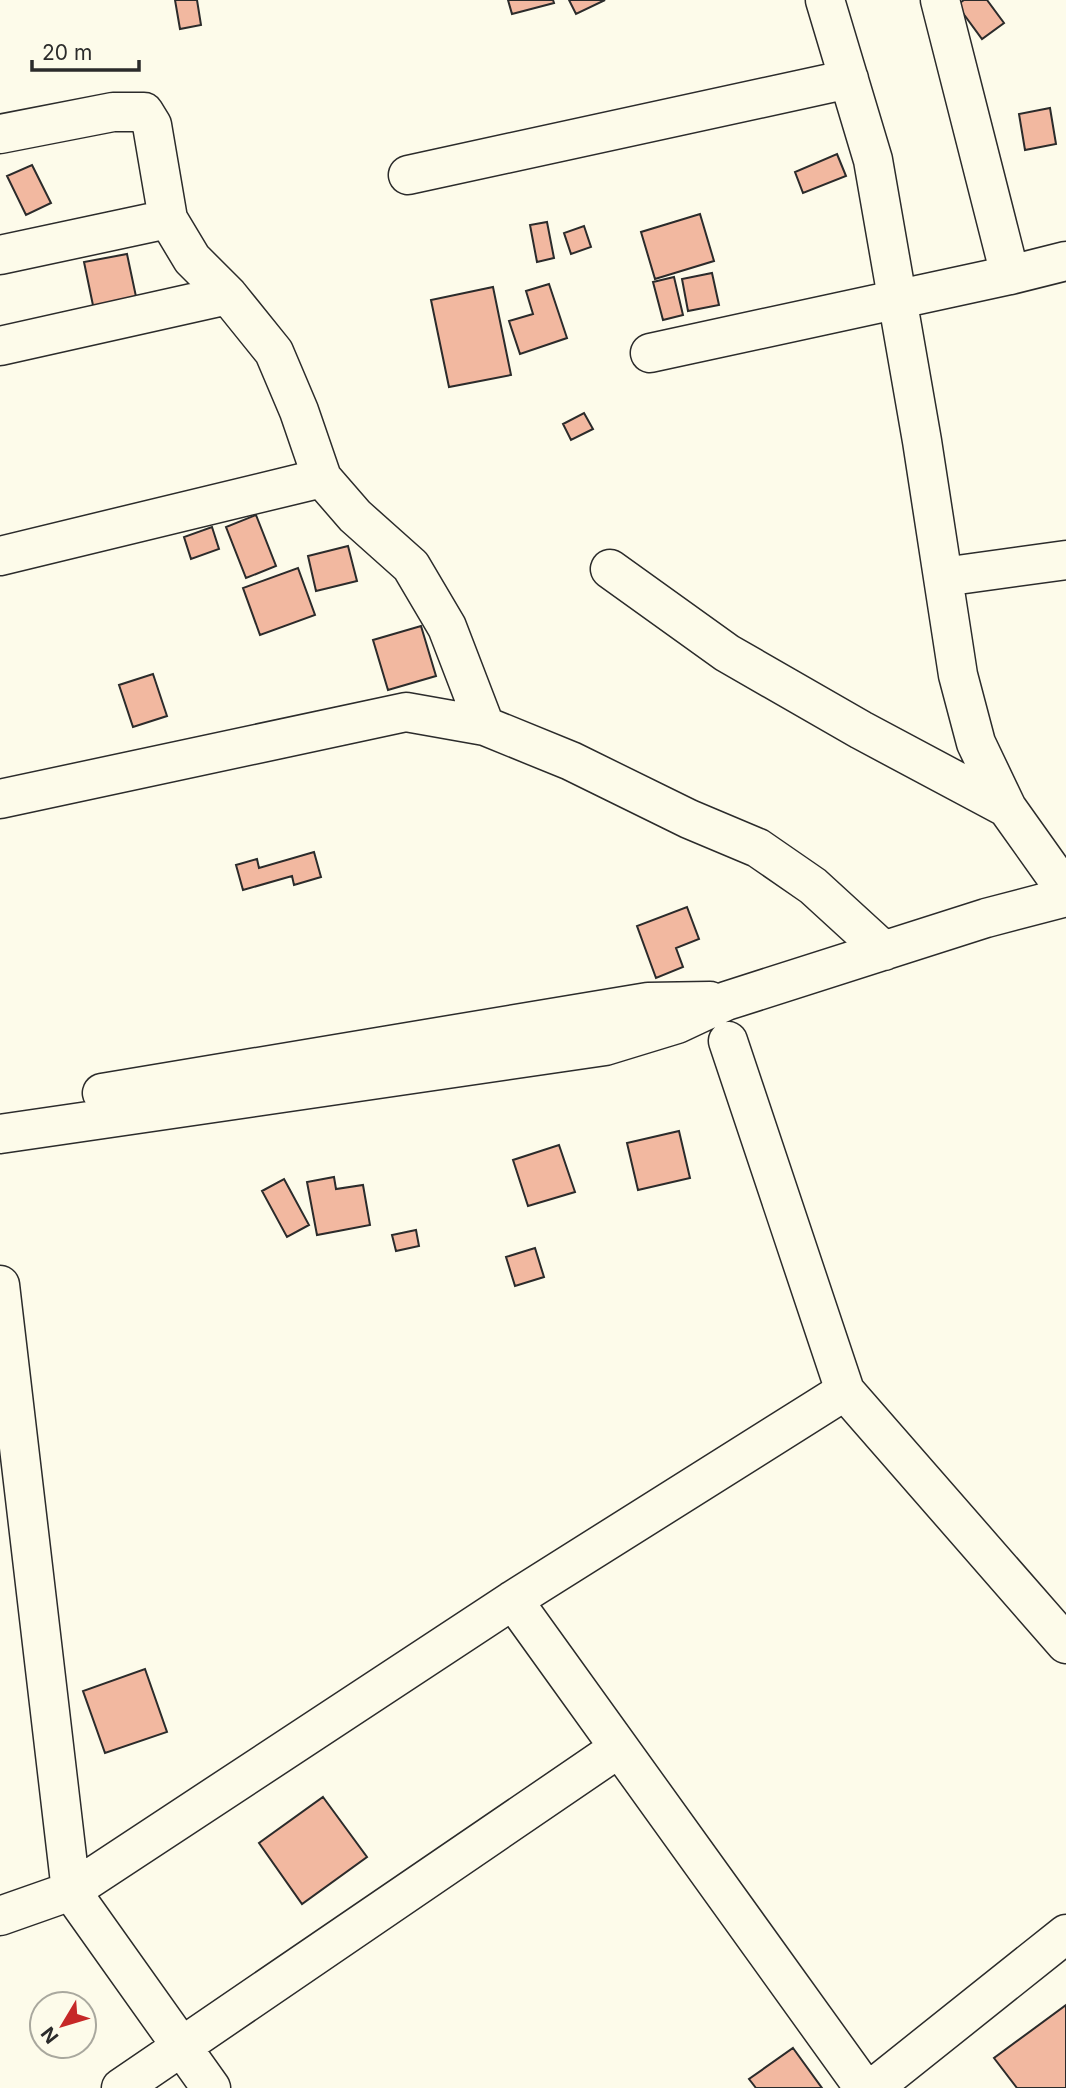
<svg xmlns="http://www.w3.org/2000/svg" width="1066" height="2088" viewBox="0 0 1066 2088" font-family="Inter,sans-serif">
	<rect width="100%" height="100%" fill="#fdfbea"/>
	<path fill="#f2b8a0" stroke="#2b2b2b" stroke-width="2" d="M175,0H197L201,25L180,29Z
		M508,0H553L554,3L512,14Z
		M569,0H605L576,14Z
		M964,0H987L1004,23L982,39L957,5Z
		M1050,108L1056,144L1025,150L1019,114Z
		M837,154L846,176L803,193L795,172Z
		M32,165L51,203L26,215L7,176Z
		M700,214L714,261L655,279L641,232Z
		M547,222L554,258L537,262L530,225Z
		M584,226L591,247L571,254L564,233Z
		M127,254L138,306L95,315L84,262Z
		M712,273L719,305L688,311L682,279Z
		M674,277L683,315L663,320L653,282Z
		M549,284L567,338L520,354L509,321L533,314L526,291Z
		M493,287L511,375L449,387L431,300Z
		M584,413L593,429L571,440L563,424Z
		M256,515L276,566L246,578L226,527Z
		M212,527L219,549L191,559L184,537Z
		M348,546L357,581L316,591L308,556Z
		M298,568L315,615L260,635L243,588Z
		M421,626L436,676L388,690L373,640Z
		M153,674L167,716L133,727L119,685Z
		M314,852L321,877L294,885L292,876L243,890L236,865L257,859L259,868Z
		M687,907L699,939L676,948L683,967L656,978L637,926Z
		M679,1131L690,1178L638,1190L627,1143Z
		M559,1145L575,1192L528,1206L513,1160Z
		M334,1177L336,1189L363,1185L370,1225L317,1235L307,1182Z
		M284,1179L309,1225L287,1237L262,1191Z
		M416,1230L419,1246L396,1251L392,1235Z
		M535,1248L544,1277L515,1286L506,1257Z
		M145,1669L167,1732L105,1753L83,1691Z
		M323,1797L367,1857L302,1904L259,1843Z
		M1066,2005V2088H1017L994,2058Z
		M793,2048L822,2088H756L749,2079Z"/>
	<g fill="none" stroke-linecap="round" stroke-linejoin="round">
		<g stroke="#2b2b2b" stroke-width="41">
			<path id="minor" d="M825,0L873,160L922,441L958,675L976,743L1007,808L1066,891
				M0,134L113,112H144L152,125L168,219L192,259L228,295L274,352L299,411L322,478L355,516L411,566L447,627L485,726
				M408,175L849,79
				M0,255L168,219
				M1010,275L1066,261
				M0,346L228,295
				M650,353L1010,275L940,0
				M0,556L322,478
				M610,569L727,653L861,730L1007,808
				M943,577L1066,560
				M0,799L406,712L485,726L571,761L689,819L758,848L813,886L884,951
				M728,1041L845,1391L1066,1644
				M102,1093L648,1002L710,1001
				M0,1134L605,1046L677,1024L726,1001L986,918L1066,897
				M0,1285L71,1891L211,2088
				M513,1600L864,2088
				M0,1916L71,1891L513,1600L845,1391
				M121,2088L619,1748
				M873,2088L1066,1934"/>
		</g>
		<use href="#minor" stroke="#fdfbea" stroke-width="38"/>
	</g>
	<g transform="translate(63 2025) rotate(232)"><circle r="33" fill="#fdfbea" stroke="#a9a89e" stroke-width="2"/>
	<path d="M0-5L12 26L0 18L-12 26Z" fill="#c62828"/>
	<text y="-10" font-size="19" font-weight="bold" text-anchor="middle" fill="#2b2b2b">N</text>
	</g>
	<path d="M32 60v10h107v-10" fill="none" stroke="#2b2b2b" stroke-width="3.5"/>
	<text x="42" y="60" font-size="21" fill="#2b2b2b" stroke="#fdfbea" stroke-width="5" paint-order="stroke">20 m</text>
</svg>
